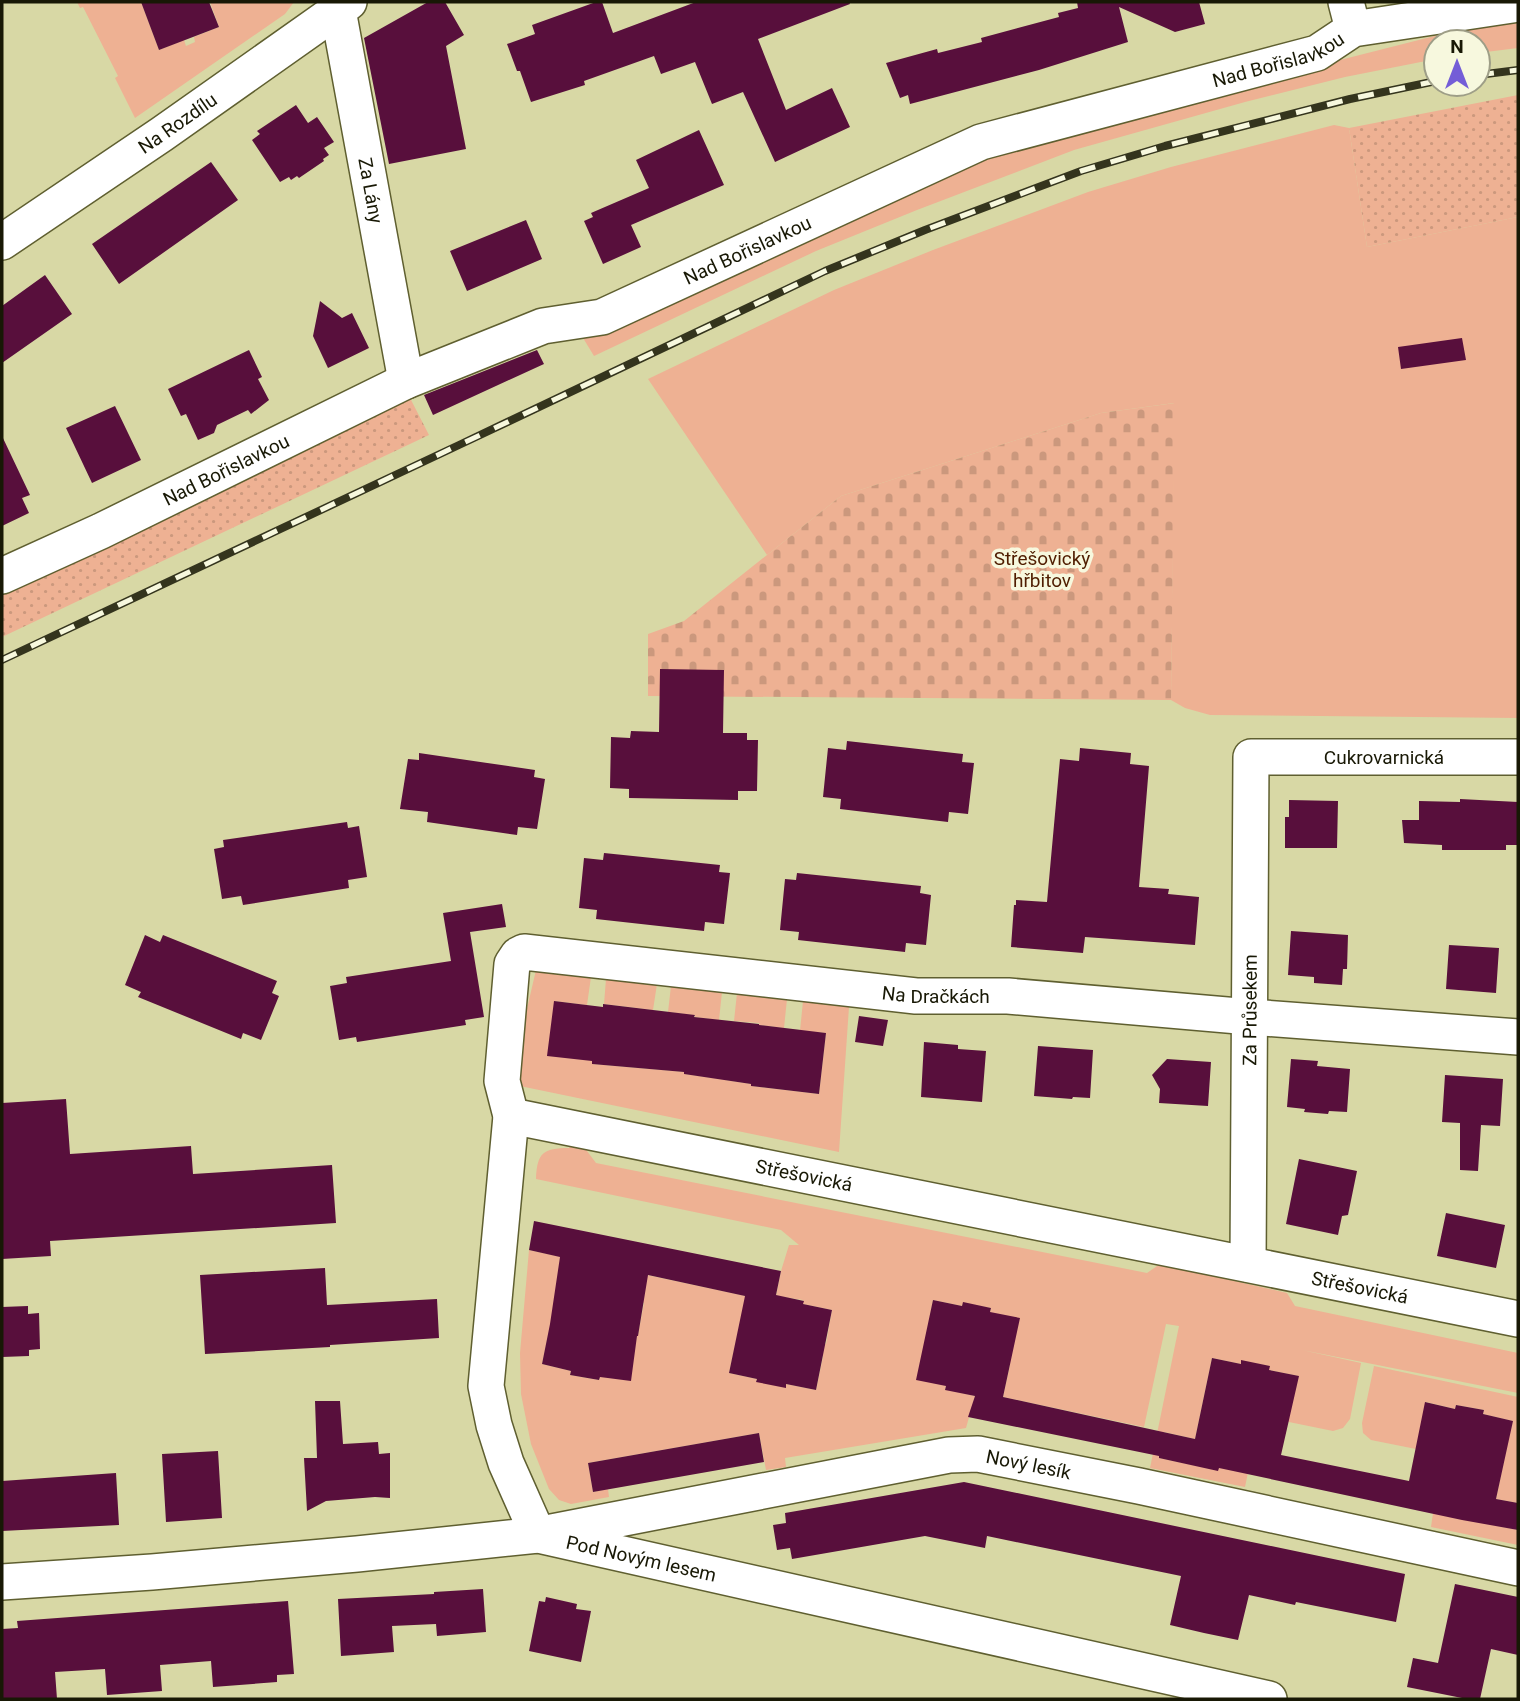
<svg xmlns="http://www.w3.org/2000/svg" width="1520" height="1701" viewBox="0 0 1520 1701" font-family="Roboto,sans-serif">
	<defs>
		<pattern id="cemetery-stones" width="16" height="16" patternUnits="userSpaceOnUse" patternTransform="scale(1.75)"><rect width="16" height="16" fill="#eeb193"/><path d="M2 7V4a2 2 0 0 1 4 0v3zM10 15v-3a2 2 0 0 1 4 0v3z" fill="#cb987d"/></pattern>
		<pattern id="garden-dots" width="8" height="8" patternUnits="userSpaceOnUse" patternTransform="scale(1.75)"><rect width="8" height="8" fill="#eeb193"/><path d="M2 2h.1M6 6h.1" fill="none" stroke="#cb987d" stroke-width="1.8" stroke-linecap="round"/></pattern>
	</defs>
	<rect width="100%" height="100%" fill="#d8d8a5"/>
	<path fill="#eeb193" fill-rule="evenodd" d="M77,2H141L159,50L184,40L186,46L195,42L194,37L219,27L210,2H294L285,14L135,118L115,78L118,76L83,7L80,8Z
		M1518,19V48L1478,53V42H1436V59L1345,77L1245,102L1074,150L917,210L816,251L594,356L580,333L987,155L1340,60L1474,26Z
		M1334,125L1349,128L1367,247L1518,217V718L1210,715L1185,708L1171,700L1174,403L1101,413L841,496L767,555L648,379L834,290L933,250L1088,192L1171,167Z
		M536,970L591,977L587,1005L554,1001L592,1061V1064L685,1072V1074L713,1078L726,1074L725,1080L751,1084L752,1086L819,1094L826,1033L800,1031L803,1001L849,1007L839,1152L515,1085L519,1043Z
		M606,979L657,984L653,1010L604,1004Z
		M671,986L722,992L719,1020L695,1017V1015H693L668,1012Z
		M737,993L787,999L784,1028L759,1025V1023L734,1021Z
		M572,1144L584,1147L596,1163L1147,1273L1160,1264L1287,1293L1295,1306L1518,1353V1393L1302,1350L1361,1363L1350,1419L1343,1428L1333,1431L1284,1421L1298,1376L1269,1370V1366L1241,1361V1364L1212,1358L1195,1439L1164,1432L1159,1458L1218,1470L1223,1447L1252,1453L1245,1487L1150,1468L1179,1326L1166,1324L1144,1427L1003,1397L1010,1365L990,1312L991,1308L963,1303L962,1306L933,1300L927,1333L946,1386L945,1389L975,1396L966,1428L785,1458L786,1467L766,1470L759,1433L588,1463L593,1492L608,1489L609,1497L571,1504L559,1500L549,1489L531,1444L521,1394L520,1353L529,1250L746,1296L729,1373L757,1379L756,1381L786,1387V1384L816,1390L823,1357L820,1343L826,1344L832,1310L803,1304V1300L776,1296L781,1271L789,1245H799L781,1230L536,1179C537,1153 543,1148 569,1148ZM615,1297L644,1303L638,1335H633L600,1377L599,1380L570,1375L571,1371L542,1364L549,1332Z
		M1374,1366L1518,1397V1503L1496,1499L1512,1421L1483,1414L1484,1410L1456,1405L1455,1409L1426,1402L1421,1450L1371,1440L1363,1433L1362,1423Z
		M1433,1513L1518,1530V1545L1431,1527Z"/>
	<path fill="url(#cemetery-stones)" d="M1175,403L1171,700L648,696V634L684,621L841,496L1101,413Z"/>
	<path fill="url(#garden-dots)" d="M1518,95V217L1367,247L1349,128Z
		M409,396L429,435L2,637V587Z"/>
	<path fill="#580f3c" d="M141,2H209L219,27L159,50Z
		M428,2H445L464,35L446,46L466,149L389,164L364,38Z
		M596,2H602L613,33L696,2H849L850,4L758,39L786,110L832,88L850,127L775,162L743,92L712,104L695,62L661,74L654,56L584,81L585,85L531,102L520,71H517L507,44L535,34L532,25Z
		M1077,2H1199L1205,24L1175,32L1119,7L1128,42L1039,70L910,104L908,95L900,98L886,63L937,49L938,53L982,42L981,38L1059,17L1058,13L1078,8Z
		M296,105L308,123L317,117L334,142L324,148L329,155L323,159L324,161L299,178L297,176L291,180L289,177L280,182L252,140L260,134L257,131Z
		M699,130L724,185L631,225L641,247L603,264L584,221L593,217L591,213L649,188L636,160Z
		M211,162L238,200L119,284L92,244Z
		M526,220L542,259L467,291L450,251Z
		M45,275L72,314L2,363V306Z
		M320,301L342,318L352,313L369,348L328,368L313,336Z
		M1462,338L1466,360L1401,369L1398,347Z
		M249,350L262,377L258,379L269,400L251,414L248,410L217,425L214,433L198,440L186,414L181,416L168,389Z
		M537,350L544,364L433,415L424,395Z
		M115,406L141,460L92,483L66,428Z
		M2,436L30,495L22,498L29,513L2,526Z
		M660,669L724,670L723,733H747V740H758L757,791H738V800L629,798V789L610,788L611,737L630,738L631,731L659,732Z
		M847,741L963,754L962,762L974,763L968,814L949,812L948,822L840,809L841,799L823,797L828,748L846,750Z
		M1080,748L1131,753L1130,764L1149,766L1139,887L1169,889L1168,894L1199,897L1195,945L1085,937L1083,953L1011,947L1014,905H1016V900L1047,902L1060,759L1079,761Z
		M419,753L535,770L534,777L545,779L537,829L518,827L517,835L427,822L428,812L400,809L408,759L419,760Z
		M1460,799L1518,802V845H1506V850H1442V845L1404,843L1402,820H1419V801L1460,802Z
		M1289,800L1338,801L1337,848H1285V817H1289Z
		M347,822L348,828L359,826L367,877L348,880L349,888L243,905L241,896L222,899L214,849L224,847L223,840Z
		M604,853L720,865L719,872L730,873L724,924L705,922L704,931L596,919L597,910L579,908L584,858L603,860Z
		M797,873L921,886L920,893L931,895L926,945L906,943L905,952L798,940L799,932L780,930L785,879L796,880Z
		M502,904L506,927L470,932L484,1017L465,1020L466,1025L357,1042L356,1037L339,1040L330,986L347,983L346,977L451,961L443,913Z
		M1291,931L1348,935L1347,969H1343L1342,985L1314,983V977L1288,975Z
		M145,935L160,942L163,935L277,981L272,993L279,996L261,1040L243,1033L241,1039L138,997L141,992L125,985Z
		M1449,945L1499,948L1496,993L1446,989Z
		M554,1001L603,1007V1004L653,1010L695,1015L694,1017L759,1024V1025L826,1033L819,1094L751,1086V1084L684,1074V1072L592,1064V1061L547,1056Z
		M859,1016L888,1020L883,1046L855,1042Z
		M924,1042L958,1045V1049L986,1051L982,1102L921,1097Z
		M1038,1046L1093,1050L1090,1098L1073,1097L1072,1099L1034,1096Z
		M1167,1059L1211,1062L1208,1106L1159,1103L1160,1089L1152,1075Z
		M1291,1059L1318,1061L1317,1066L1350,1069L1347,1112L1329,1111L1328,1114L1304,1112L1305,1109L1287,1107Z
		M1445,1075L1503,1079L1500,1126L1481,1125L1478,1171L1460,1170V1123L1442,1122Z
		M66,1099L70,1154L191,1146L193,1174L332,1165L336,1223L50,1241L51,1256L2,1259V1103Z
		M1299,1159L1357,1171L1348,1215L1342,1216L1338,1235L1286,1224Z
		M1446,1213L1505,1225L1496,1268L1437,1256Z
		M534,1221L781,1271L776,1295L804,1301L803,1304L832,1310L816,1390L786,1384V1388L756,1382L757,1379L729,1373L745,1296L648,1275L638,1336H637L631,1381L600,1377L599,1380L570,1375L571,1371L542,1364L550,1324L560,1257L529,1250Z
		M325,1268L327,1305L437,1299L439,1338L330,1345V1347L205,1354L200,1275Z
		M933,1300L962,1306L963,1302L991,1308L990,1312L1020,1318L1003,1397L1195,1439L1212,1358L1241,1364V1360L1270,1366L1269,1370L1299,1376L1281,1455L1409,1481L1425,1402L1455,1409L1456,1405L1484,1410L1483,1414L1513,1421L1496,1499L1518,1503V1530L1462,1520L1219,1468L1218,1471L1159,1458V1456L968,1417L975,1396L945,1390L946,1386L916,1380Z
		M28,1306V1314L39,1313L40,1349L29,1350V1356L2,1357V1307Z
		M315,1401H340L343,1444L378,1442L379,1454L390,1453V1498L375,1497L326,1501L307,1511L304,1458H317Z
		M759,1433L764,1462L593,1492L588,1463Z
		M218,1451L222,1518L166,1522L162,1454Z
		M116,1473L119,1525L2,1531V1481Z
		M964,1482L1405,1574L1396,1622L1296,1602L1295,1605L1249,1595L1238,1640L1204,1633L1170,1625L1181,1576L987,1536L985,1548L925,1536L792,1559L790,1548L777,1550L773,1525L786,1523L785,1513Z
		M1455,1584L1518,1597V1655L1491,1649L1480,1699H1467L1407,1687L1413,1658L1438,1663Z
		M483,1589L486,1632L437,1636L436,1624L392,1626L394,1652L341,1656L338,1599L434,1594V1592Z
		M546,1597L577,1604L576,1609L591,1611L581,1662L529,1651L539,1601L545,1602Z
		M288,1601L294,1674L277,1675V1682L213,1687L211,1661L160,1665L162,1691L107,1695L105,1669L55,1672L57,1699H2V1629L18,1628L17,1621Z"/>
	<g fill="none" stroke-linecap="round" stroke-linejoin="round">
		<g stroke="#5f5f30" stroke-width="38">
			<g id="street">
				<path id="s1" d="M335,2L338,10L406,381"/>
				<path d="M1346,2L1353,29"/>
				<path id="s2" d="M2,242L162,134L349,2"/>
				<path id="s3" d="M2,576L101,531L406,381L543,326L602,317L981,142L1317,53L1353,29L1518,4"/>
				<path id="s4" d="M511,1116L1518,1319"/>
				<path id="s5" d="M1248,1264L1251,757H1518"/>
				<path id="s6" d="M552,1532L949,1455L978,1454L1139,1486L1518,1568"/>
				<path id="s7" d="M538,1535L506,1463L494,1425L486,1386L511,1116L502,1081L512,964L518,955L524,952L916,996H1008L1250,1017L1518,1037"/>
				<path id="s8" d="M2,1582L152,1572L357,1554L538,1535L1269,1699"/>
			</g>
		</g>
		<use href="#street" stroke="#fff" stroke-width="35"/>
		<g stroke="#34341d" stroke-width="8">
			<path id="rail" d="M1478,75L1518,70
				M2,660L459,445L825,271L925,230L1081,171L1165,146L1350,99L1436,81"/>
		</g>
		<use href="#rail" stroke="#f7f8de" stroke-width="5" stroke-dasharray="16" stroke-linecap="butt"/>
	</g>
	<g text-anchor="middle" stroke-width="7" stroke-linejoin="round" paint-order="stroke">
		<g font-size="19" fill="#181805" stroke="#f7f8de">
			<text dy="7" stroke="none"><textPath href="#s3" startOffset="1382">Nad Bořislavkou</textPath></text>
			<text dy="7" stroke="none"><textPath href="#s2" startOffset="212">Na Rozdílu</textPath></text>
			<text dy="7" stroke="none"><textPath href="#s1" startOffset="192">Za Lány</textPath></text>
			<text dy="7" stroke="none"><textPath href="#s3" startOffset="816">Nad Bořislavkou</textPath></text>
			<text dy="7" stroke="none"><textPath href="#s3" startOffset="248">Nad Bořislavkou</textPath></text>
			<text dy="7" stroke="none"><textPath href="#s5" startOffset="640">Cukrovarnická</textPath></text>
			<text dy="7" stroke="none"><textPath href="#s7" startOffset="1015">Na Dračkách</textPath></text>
			<text dy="7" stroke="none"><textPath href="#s5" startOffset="254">Za Průsekem</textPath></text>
			<text dy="7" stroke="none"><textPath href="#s4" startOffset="299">Střešovická</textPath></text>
			<text dy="7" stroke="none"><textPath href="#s4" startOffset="866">Střešovická</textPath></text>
			<text dy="7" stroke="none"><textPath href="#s6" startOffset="485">Nový lesík</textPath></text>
			<text dy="7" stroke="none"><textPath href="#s8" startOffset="644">Pod Novým lesem</textPath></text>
		</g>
		<g font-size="19" fill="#4f1d00" stroke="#f7f8de">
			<text x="1042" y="565">Střešovický<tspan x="1042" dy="22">hřbitov</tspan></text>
		</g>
	</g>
	<rect width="1520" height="1701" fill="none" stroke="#181805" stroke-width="7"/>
	<g transform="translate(1457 63)"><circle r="33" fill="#f7f8de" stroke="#9e9e87" stroke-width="2"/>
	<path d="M0-5L12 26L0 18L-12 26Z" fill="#745dd7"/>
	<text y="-10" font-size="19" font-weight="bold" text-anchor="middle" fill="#181805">N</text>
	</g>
</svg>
